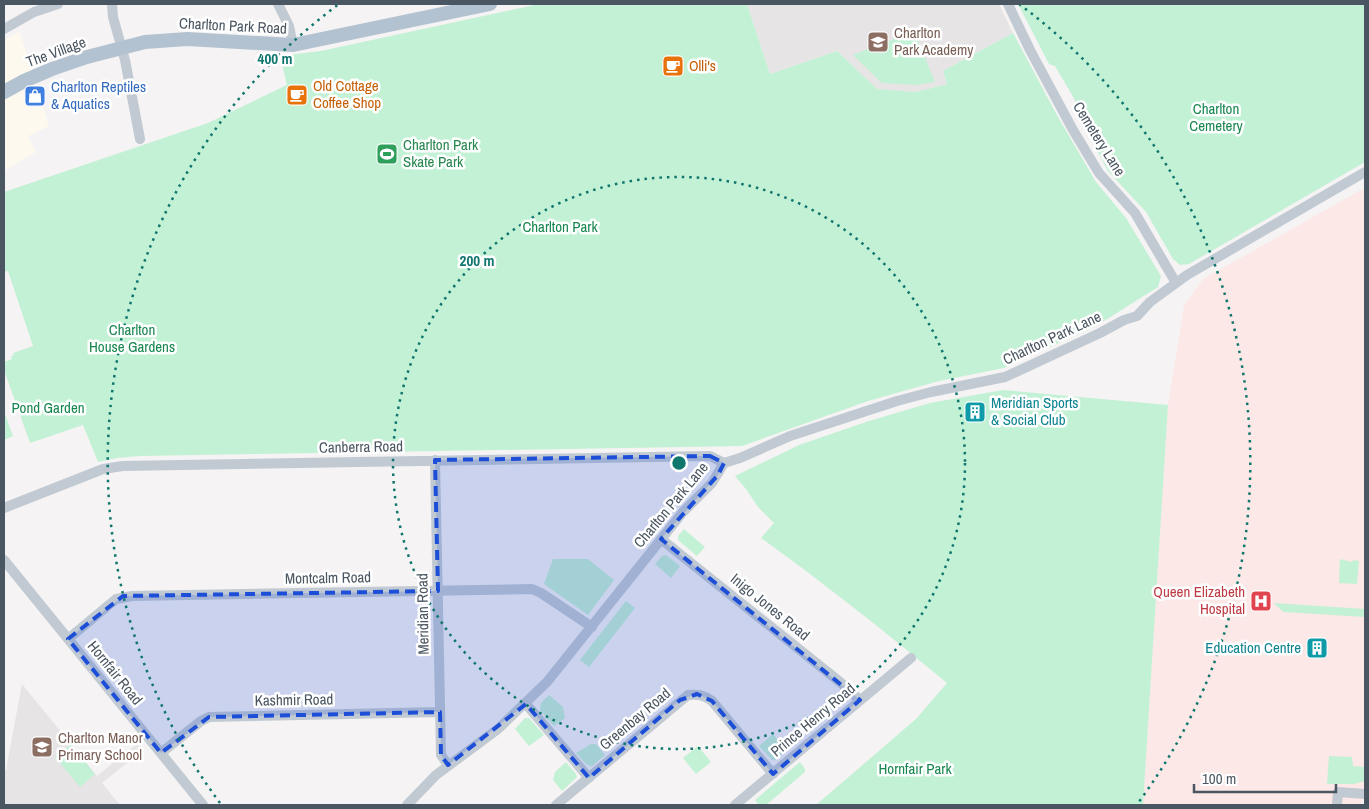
<svg xmlns="http://www.w3.org/2000/svg" width="1369" height="809" viewBox="0 0 1369 809" font-family="'Archivo Narrow',sans-serif">
	<rect width="100%" height="100%" fill="#f5f3f3"/>
	<path fill="#fdf9ef" d="M19,32L31,64L49,126L28,136L36,152L4,171V40Z"/>
	<path fill="#e6e4e5" d="M747,4H999L1013,33L943,71L947,84L916,92L877,89L837,51L770,74Z
		M22,684L97,776L138,743L143,750L102,783L120,805H4V770H6Z"/>
	<path fill="#fce8e6" d="M1365,188V797L1360,805H1143L1168,405L1184,306L1203,279Z"/>
	<path fill="#c3f1d5" d="M539,4H747L770,74L837,51L877,89L916,92L947,84L943,71L1013,33L1058,117L1096,182L1126,218L1161,276L1158,287L1096,326L1004,368L939,381L868,401L742,446L140,456L117,458L98,462L83,425L30,443L4,370V362L12,359L11,356L14,355L13,353L33,346L8,271L4,272V192L208,123L287,85L280,56L321,51Z
		M1018,4H1365V162L1189,264L1180,265L1173,259L1146,212L1108,171L1082,122C1084,110 1061,78 1055,66L1049,64Z
		M914,31L935,82L916,85L882,83L853,55Z
		M1003,390L1168,405L1143,805H816L916,719L947,683C887,633 825,584 761,538L774,523L758,507L746,489L735,476L799,445L869,421L930,403Z
		M4,411L13,436L4,440Z
		M684,529L705,547L697,556L678,540V536Z
		M666,555L680,566L671,578L655,564L662,556Z
		M553,559H588L614,580L588,615L544,584Z
		M1340,559L1352,562L1353,560L1359,561L1357,584L1339,583Z
		M626,601L635,608L589,667L580,660Z
		M1274,603L1365,609V617L1283,612Z
		M549,695L563,707L565,718L554,726L540,710L541,703Z
		M525,718H529L544,735L529,746L515,729Z
		M773,734L786,750L775,760H772L759,746Z
		M71,744L95,774L80,787L55,757Z
		M591,744H596L605,755L592,766L587,765L576,753Z
		M698,746L711,762L696,774L683,758Z
		M1329,756L1352,757L1353,766L1365,767V781L1354,784H1327Z
		M566,762L576,774L577,777L562,791L553,780L555,772Z
		M800,762L805,769V772L766,805H759L755,800Z"/>
	<g fill="none" stroke-linecap="round" stroke-linejoin="round">
		<path stroke="#c1cad2" stroke-width="10" d="M112,4L113,17L125,60L140,139
			M278,4L289,26L293,45
			M1008,4L1030,50L1073,130L1099,173L1135,213L1176,283
			M4,29L34,12L58,4
			M435,460L441,755L448,765
			M4,508L103,469L123,466L710,456L724,463
			M661,539L840,682L860,700
			M4,560L203,805
			M68,639L116,599L132,596L532,589L541,593L592,627
			M526,704L589,778
			M161,753L201,721L209,717L440,712
			M407,805L436,775L498,729L547,682L683,512L712,483L724,463L740,458L790,436L897,401L931,392L1005,377L1100,333L1124,320L1137,316L1150,302L1187,275L1365,172
			M556,805L688,695C698,694 704,695 712,701L773,774
			M735,805L911,658
			M1337,805L1338,792L1365,794"/>
		<path stroke="#b3c2d1" stroke-width="14" d="M4,92L24,81L52,69L87,57L145,42L187,39L293,45L490,4"/>
	</g>
	<path fill="#1d4ed8" fill-opacity="0.2" stroke="#1d4ed8" stroke-width="4" stroke-dasharray="10 6" stroke-linejoin="round" d="M710,456L724,463L718,475L661,539L860,700L773,774L712,701L697,694L680,700L589,778L526,704L448,765L441,755L440,712L209,717L161,753L68,639L123,596L438,591L435,460Z"/>
	<g fill="none" stroke="#0f766e" stroke-width="2.5" stroke-dasharray="2.5 5">
		<circle cx="679" cy="463" r="286"/>
		<path d="M220 803A571 571 0 0 1 339 4M1019 4A571 571 0 0 1 1138 803"/>
	</g>
	<defs>
		<g id="school-square" transform="scale(1.125)"><rect x="-9" y="-9" width="18" height="18" rx="4" fill="#8d6e63" stroke="#fff"/><path d="M0-5L7-2L0 1L-7-2ZM-4 1L0 2.5L4 1V4Q0 6-4 4Z" fill="#fff"/></g>
		<g id="cafe-square" transform="scale(1.125)"><rect x="-9" y="-9" width="18" height="18" rx="4" fill="#e8710a" stroke="#fff"/><path d="M-5.5-4.5H6V0H3Q3 3.5 0 3.5H-2.5Q-5.5 3.5-5.5 0ZM3-3.2v2h1.7v-2ZM-6 4.5H4V6H-6Z" fill="#fff"/></g>
		<g id="shop-square" transform="scale(1.125)"><rect x="-9" y="-9" width="18" height="18" rx="4" fill="#3f7fe0" stroke="#fff"/><path d="M-5-2.5h2.3a2.7 3.5 0 0 1 5.4 0H5L5.5 6h-11ZM-1.5-2.5h3a1.5 2.3 0 0 0-3 0Z" fill="#fff"/></g>
		<g id="stadium-square" transform="scale(1.125)"><rect x="-9" y="-9" width="18" height="18" rx="4" fill="#2e9e5b" stroke="#fff"/><path d="M0-5a6.5 5 0 1 0 0 10a6.5 5 0 1 0 0-10ZM-3.5-1.8h7v3.6h-7Z" fill="#fff"/></g>
		<g id="building-square" transform="scale(1.125)"><rect x="-9" y="-9" width="18" height="18" rx="4" fill="#0f9aa8" stroke="#fff"/><path d="M-4-6H4V6H1V3H-1V6H-4ZM-2.5-4.3h1.7v1.8h-1.7ZM.8-4.3h1.7v1.8H.8ZM-2.5-1h1.7V.8h-1.7ZM.8-1h1.7V.8H.8Z" fill="#fff"/></g>
		<g id="hospital-square" transform="scale(1.125)"><rect x="-9" y="-9" width="18" height="18" rx="4" fill="#e0444e" stroke="#fff"/><path d="M-5-5h3v3.5h4V-5h3V5h-3V1.5h-4V5h-3Z" fill="#fff"/></g>
	</defs>
	<g fill-rule="evenodd">
		<use href="#school-square" x="878" y="42"/>
		<use href="#cafe-square" x="673" y="66"/>
		<use href="#cafe-square" x="297" y="95"/>
		<use href="#shop-square" x="35" y="96"/>
		<use href="#stadium-square" x="387" y="154"/>
		<use href="#building-square" x="975" y="412"/>
		<use href="#hospital-square" x="1261" y="601"/>
		<use href="#building-square" x="1317" y="648"/>
		<use href="#school-square" x="42" y="747"/>
	</g>
	<g text-anchor="middle" stroke-width="5" stroke-linejoin="round" paint-order="stroke">
		<g font-size="15" fill="#4a5661" stroke="#fff">
			<text transform="translate(233 26) rotate(3)" y="5">Charlton Park Road</text>
			<text transform="translate(56 52) rotate(-20)" y="5">The Village</text>
			<text transform="translate(1099 139) rotate(58)" y="5">Cemetery Lane</text>
			<text transform="translate(1052 338) rotate(-25)" y="5">Charlton Park Lane</text>
			<text transform="translate(361 447) rotate(-1)" y="5">Canberra Road</text>
			<text transform="translate(671 505) rotate(-50)" y="5">Charlton Park Lane</text>
			<text transform="translate(328 578) rotate(-1)" y="5">Montcalm Road</text>
			<text transform="translate(770 607) rotate(39)" y="5">Inigo Jones Road</text>
			<text transform="translate(423 614) rotate(-91)" y="5">Meridian Road</text>
			<text transform="translate(115 673) rotate(51)" y="5">Hornfair Road</text>
			<text transform="translate(294 700) rotate(-1)" y="5">Kashmir Road</text>
			<text transform="translate(635 719) rotate(-40)" y="5">Greenbay Road</text>
			<text transform="translate(813 720) rotate(-40)" y="5">Prince Henry Road</text>
		</g>
		<g font-size="15" fill="#785e54" stroke="#fff" text-anchor="start">
			<text x="894" y="38">Charlton<tspan x="894" dy="17">Park Academy</tspan></text>
			<text x="58" y="743">Charlton Manor<tspan x="58" dy="17">Primary School</tspan></text>
		</g>
		<g font-size="15" fill="#c56008" stroke="#fff" text-anchor="start">
			<text x="689" y="71">Olli's</text>
			<text x="313" y="91">Old Cottage<tspan x="313" dy="17">Coffee Shop</tspan></text>
		</g>
		<g font-size="15" fill="#366cbe" stroke="#fff" text-anchor="start">
			<text x="51" y="92">Charlton Reptiles<tspan x="51" dy="17">&amp; Aquatics</tspan></text>
		</g>
		<g font-size="15" fill="#17864f" stroke="#fff">
			<text x="1216" y="114">Charlton<tspan x="1216" dy="17">Cemetery</tspan></text>
			<text x="560" y="232">Charlton Park</text>
			<text x="132" y="335">Charlton<tspan x="132" dy="17">House Gardens</tspan></text>
			<text x="48" y="413">Pond Garden</text>
			<text x="915" y="774">Hornfair Park</text>
		</g>
		<g font-size="15" fill="#27864d" stroke="#fff" text-anchor="start">
			<text x="403" y="150">Charlton Park<tspan x="403" dy="17">Skate Park</tspan></text>
		</g>
		<g font-size="15" fill="#0d838f" stroke="#fff" text-anchor="start">
			<text x="991" y="408">Meridian Sports<tspan x="991" dy="17">&amp; Social Club</tspan></text>
			<text x="1301" y="653" text-anchor="end">Education Centre</text>
		</g>
		<g font-size="15" fill="#be3a42" stroke="#fff" text-anchor="end">
			<text x="1245" y="597">Queen Elizabeth<tspan x="1245" dy="17">Hospital</tspan></text>
		</g>
	</g>
	<circle cx="679" cy="463" r="8" fill="#0f766e" stroke="#fff" stroke-width="2.5"/>
	<g font-size="15" text-anchor="middle" font-weight="bold" fill="#0f766e" stroke="#fff" stroke-width="5" stroke-linejoin="round" paint-order="stroke">
		<text x="275" y="64">400 m</text>
		<text x="477" y="266">200 m</text>
	</g>
	<rect width="1369" height="809" fill="none" stroke="#4a5661" stroke-width="10"/>
	<path d="M1194 784v8h142v-8" fill="none" stroke="#4a5661" stroke-width="2.5"/>
	<text x="1202" y="784" font-size="15" fill="#4a5661" stroke="#ffffff" stroke-width="4" paint-order="stroke">100 m</text>
</svg>
